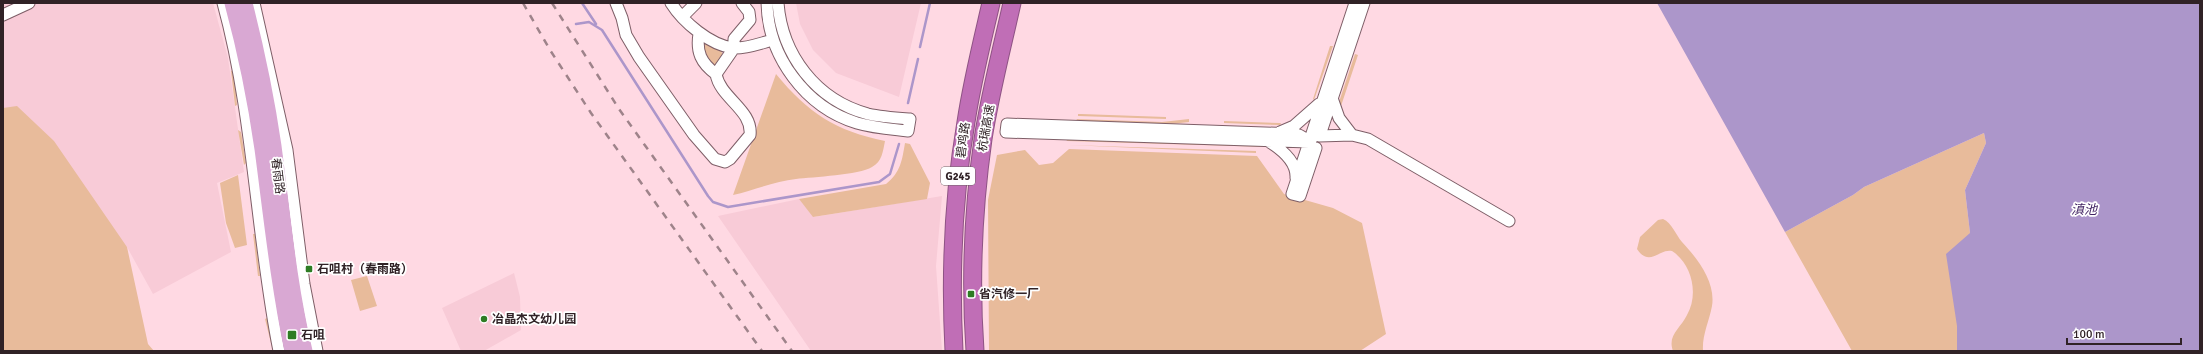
<svg xmlns="http://www.w3.org/2000/svg" width="2203" height="354" viewBox="0 0 2203 354" font-family="Signika,'Noto Sans SC',sans-serif">
	<rect width="100%" height="100%" fill="#ffd9e3"/>
	<path fill="#f8cbd7" d="M3,3H213L228,58L244,172L217,183L231,252L153,294L127,247L3,108Z
		M796,3H921L899,97L836,73L813,50L800,24Z
		M942,196L936,266L942,351H811L718,216L799,199L814,217Z
		M514,273L520,297L521,330L484,351H461L442,308Z"/>
	<path fill="#e8bb9b" d="M704,40L721,50L723,56L715,68L707,64L701,41Z
		M1330,46H1333L1314,100L1313,99Z
		M1355,54L1358,55L1340,109L1337,108Z
		M234,70L237,105L235,106L231,71Z
		M776,74C808,113 836,131 885,141C883,151 882,162 872,167C859,175 813,177 796,179C776,181 754,190 733,195Z
		M17,106L54,141L127,247L148,344L154,351L3,350V108Z
		M1078,114H1081L1166,117V119L1078,116Z
		M1077,119L1162,122L1189,119V122L1171,124L1076,121Z
		M1224,121L1280,123H1281L1280,125L1224,123Z
		M238,130L241,132L246,163L244,165Z
		M1984,133L1986,143L1965,190L1970,233L1957,326V351H1852L1785,232L1853,195L1864,187Z
		M1066,139L1266,145L1268,147L1067,141Z
		M905,143L910,144L930,183L927,199L813,217L799,199L886,184C901,172 902,160 905,143Z
		M1068,145L1256,151V153Z
		M1069,149L1257,156L1284,194L1333,208L1362,223L1386,334L1360,351H989L988,200L997,155L1025,150L1039,165L1053,163Z
		M238,175L247,245L235,248L226,223L220,183Z
		M1663,219C1672,223 1676,235 1682,242C1697,258 1716,282 1712,306C1709,322 1702,335 1703,351H1673C1667,335 1681,328 1687,315C1699,294 1692,264 1672,251C1659,248 1650,268 1637,249L1640,237L1658,220Z
		M253,234H255L260,276H258Z
		M367,276L377,306L360,311L351,280Z
		M267,318L273,351L265,319Z"/>
	<path fill="#ac96ca" d="M1657,3H2200V351H1957V326L1946,254L1970,233L1965,190L1986,143L1984,133L1864,187L1853,195L1785,232Z"/>
	<g fill="none" stroke-linecap="round" stroke-linejoin="round">
		<path stroke="#ac96ca" stroke-width="2.5" d="M582,3L596,24
			M576,24L589,22L602,30L708,196L713,202L728,207L879,182L890,174L899,144
			M920,47L930,3
			M908,103L918,59"/>
		<g stroke="#7e5e67" stroke-width="13">
			<path id="minor" d="M223,3C254,116 256,236 279,351
				M254,3L287,150L304,284L317,351
				M616,3L622,18L626,35L639,57L694,135L715,159L725,162L730,159L750,135C753,110 720,98 716,74L734,48V39L750,20L749,12L742,3
				M671,3C683,22 710,45 733,48C746,49 761,43 773,40
				M767,3C768,56 805,107 857,123C874,128 891,129 908,131L910,119C896,118 881,117 868,114C816,100 782,55 778,3
				M3,15L29,3
				M682,17L696,3
				M699,34C696,52 701,63 716,74
				M1332,98L1339,118L1352,135
				M1280,132L1294,126L1319,104
				M1321,132L1364,3
				M1319,136L1352,135L1368,139L1509,221
				M1268,141C1281,149 1297,162 1296,178
				M1316,148L1300,196L1292,194L1355,3
				M1313,155C1310,145 1307,137 1296,134L1007,124L1006,132L1309,142L1323,125"/>
		</g>
		<g stroke="#8e5384" stroke-width="17">
			<path id="major" d="M232,3C245,51 255,100 262,149C271,217 278,284 292,351
				M245,3C257,50 267,98 274,146C283,215 289,284 305,351"/>
		</g>
		<g stroke="#8e5384" stroke-width="19">
			<path id="highway" d="M954,351C950,274 953,198 966,122C972,82 982,42 991,3
				M975,351C970,280 973,210 983,139C990,94 1002,48 1012,3"/>
		</g>
		<use href="#minor" stroke="#fff" stroke-width="11"/>
		<use href="#major" stroke="#d9a8d3" stroke-width="15"/>
		<use href="#highway" stroke="#c06eb6" stroke-width="17"/>
		<path stroke="#9e838a" stroke-width="2.5" stroke-dasharray="7 7" stroke-linecap="butt" d="M523,3L550,50L591,113L762,351
			M552,3L619,109L792,351"/>
	</g>
	<g fill="#2e7c24" stroke="#fff" stroke-width="1.5">
		<rect x="305" y="265" width="8" height="8" rx="2"/>
		<rect x="967" y="290" width="8" height="8" rx="2"/>
		<circle cx="484" cy="319" r="4"/>
		<rect x="287" y="330" width="10" height="10" rx="2"/>
	</g>
	<g text-anchor="middle" stroke-width="3.5" stroke-linejoin="round" paint-order="stroke">
		<rect fill="#fff" stroke="#6e6467" stroke-width="1" x="941" y="167" width="34" height="18" rx="3"/>
		<g font-size="11" font-weight="bold" fill="#302226">
			<text x="958" y="180">G245</text>
		</g>
		<g font-size="12" fill="#302226" stroke="#fff">
			<text transform="translate(986 128) rotate(-80)" y="4">杭瑞高速</text>
			<text transform="translate(963 140) rotate(-82)" y="4">碧鸡路</text>
			<text transform="translate(278 176) rotate(83)" y="4">春雨路</text>
		</g>
		<g font-size="12" font-weight="bold" fill="#302226" stroke="#fff" text-anchor="start">
			<text x="317" y="273">石咀村（春雨路）</text>
			<text x="979" y="298">省汽修一厂</text>
			<text x="492" y="323">冶晶杰文幼儿园</text>
			<text x="301" y="339">石咀</text>
		</g>
		<g font-size="13" font-style="italic" fill="#432564" stroke="#fff">
			<text x="2084" y="214">滇池</text>
		</g>
	</g>
	<rect width="2203" height="354" fill="none" stroke="#302226" stroke-width="8"/>
	<path d="M2067 338v6h114v-6" fill="none" stroke="#302226" stroke-width="2"/>
	<text x="2073" y="338" font-size="12" fill="#302226" stroke="#ffffff" stroke-width="3" paint-order="stroke">100 m</text>
</svg>
